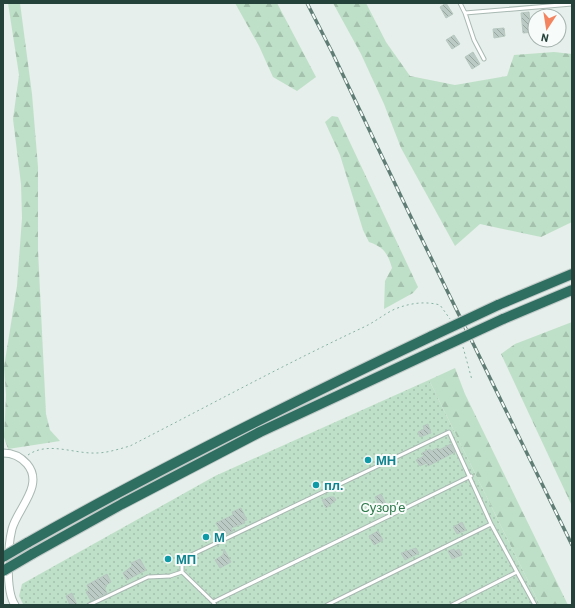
<svg xmlns="http://www.w3.org/2000/svg" width="575" height="608" viewBox="0 0 575 608" font-family="Barlow,sans-serif">
	<defs>
		<pattern id="grass-dots" width="8" height="8" patternUnits="userSpaceOnUse"><rect width="8" height="8" fill="#bfe0c8"/><path d="M2 2h.1M6 6h.1" fill="none" stroke="#a4c1ad" stroke-width="1.8" stroke-linecap="round"/></pattern>
		<pattern id="forest-firs" width="22" height="20" patternUnits="userSpaceOnUse"><rect width="22" height="20" fill="#bfe0c8"/><path d="M5 1l3.5 6h-7zM16 11l3.5 6h-7z" fill="#a4c1ad"/></pattern>
		<pattern id="building-back-hatch" width="6" height="6" patternUnits="userSpaceOnUse"><rect width="6" height="6" fill="#bbcac4"/><path d="M-1 5l2 2M0 0l6 6M5-1l2 2" fill="none" stroke="#98a6a0"/></pattern>
	</defs>
	<rect width="100%" height="100%" fill="#e6efeb"/>
	<path fill="url(#grass-dots)" d="M429,380L540,605L23,604L19,596L22,584L215,476Z"/>
	<path fill="url(#forest-firs)" d="M8,3H20L32,94L38,167V250L46,414L50,430L60,441L8,449L4,437L6,395L4,367L17,286L22,218L21,184L13,119L19,75Z
		M235,3H277L316,77L297,91L273,77L259,46Z
		M333,3H366L386,42L410,76L455,85L507,76L514,55L554,52L572,54V222L541,237L480,224L455,246L401,148L384,104L361,54Z
		M332,116L338,117L418,287L413,293L384,309L385,281L392,268C388,254 384,247 369,242L363,230L340,155L325,122Z
		M572,322V506L501,354L515,344Z
		M455,368L465,394L568,605H540L429,380Z"/>
	<path fill="url(#building-back-hatch)" stroke="#b8c9c2" d="M446,3L453,14L446,18L440,7Z
		M529,12L530,21H535V32L523,33L521,13Z
		M504,28L505,36L494,38L493,29Z
		M454,35L460,44L452,49L446,40Z
		M473,52L480,64L472,69L465,57Z
		M428,424L431,433L420,437L418,432L424,429L423,426Z
		M451,444L455,452L428,466L427,463L420,466L416,460L424,456L422,453L430,449L431,451L438,448L439,450Z
		M381,494L388,508L382,511L375,497Z
		M330,497H334L336,500L326,508L322,500Z
		M241,508L247,520L244,521L245,523L231,528L233,531L227,534L226,532L222,534L216,523L233,515L232,512Z
		M462,522L466,530L457,534L453,527Z
		M378,531L383,540L374,545L369,536Z
		M416,548L419,553L405,560L401,553Z
		M224,549L231,562L220,568L215,560L223,555Z
		M454,549L455,551L459,549L462,555L452,559L448,551Z
		M140,559L146,570L127,580L123,573L132,566L131,563Z
		M107,574L111,582L106,585L105,589L107,593L91,601L86,592L89,590L87,585Z
		M72,593L77,605H70L66,596Z"/>
	<g fill="none" stroke-linecap="round" stroke-linejoin="round">
		<g stroke="#a8b8b2" stroke-width="5">
			<path id="service" d="M460,3L465,13L474,40L484,59
				M465,13L572,4
				M517,572L535,605
				M213,602L182,572V564L185,558L449,432L491,524L327,605
				M89,605L148,577L170,576L182,572
				M215,605L213,602L471,476
				M452,605L517,572L491,524"/>
		</g>
		<g stroke="#a8b8b2" stroke-width="9">
			<path id="tertiary" d="M3,453C13,453 20,456 27,464C45,485 17,509 12,529C8,545 5,591 15,605"/>
		</g>
		<g stroke="#c2cac8" stroke-width="12">
			<path id="motorway" d="M498,305L572,274
				M503,319L572,290
				M27,543C159,468 295,401 432,336
				M32,554L122,504L260,432L438,349"/>
		</g>
		<path stroke="#86b3a5" stroke-width="1" stroke-dasharray="2 3" stroke-linecap="butt" d="M463,347L472,380
			M28,455C48,441 74,454 96,453C107,453 119,449 130,446C208,406 285,364 364,327C375,322 384,314 395,309C410,303 425,301 440,305L450,319"/>
		<use href="#service" stroke="#fff" stroke-width="3"/>
		<use href="#tertiary" stroke="#fff" stroke-width="7"/>
		<use href="#motorway" stroke="#2f6f62" stroke-width="10"/>
		<g stroke="#5f7d75" stroke-width="3.5">
			<path id="rail" d="M307,3L332,52L409,213L572,545"/>
		</g>
		<use href="#rail" stroke="#f7fbf9" stroke-width="2" stroke-dasharray="6" stroke-linecap="butt"/>
		<g stroke="#c2cac8" stroke-width="12" stroke-linecap="butt">
			<path id="motorway-bridge" d="M432,336L498,305
				M438,349L503,319
				M3,557L27,543
				M3,571L32,554"/>
		</g>
		<use href="#motorway-bridge" stroke="#2f6f62" stroke-width="10"/>
	</g>
	<g fill="#0f9aa8" stroke="#f7fbf9" stroke-width="1.5">
		<circle cx="368" cy="460" r="4"/>
		<circle cx="316" cy="485" r="4"/>
		<circle cx="206" cy="537" r="4"/>
		<circle cx="168" cy="559" r="4"/>
	</g>
	<g text-anchor="middle" stroke-width="4" stroke-linejoin="round" paint-order="stroke">
		<g font-size="13" font-weight="bold" fill="#0d838f" stroke="#f7fbf9" text-anchor="start">
			<text x="376" y="465">МН</text>
			<text x="324" y="490">пл.</text>
			<text x="214" y="542">М</text>
			<text x="176" y="564">МП</text>
		</g>
		<g font-size="13" fill="#2d7a4b" stroke="#f7fbf9">
			<text x="383" y="512">Сузорʼе</text>
		</g>
	</g>
	<rect width="575" height="608" fill="none" stroke="#24423a" stroke-width="8"/>
	<g transform="translate(547 28) rotate(192)"><circle r="19" fill="#f7fbf9" stroke="#a3b1ad"/>
	<path d="M0-3L7 15L0 10L-7 15Z" fill="#f4845f"/>
	<text y="-6" font-size="11" font-weight="bold" text-anchor="middle" fill="#24423a">N</text>
	</g>
</svg>
